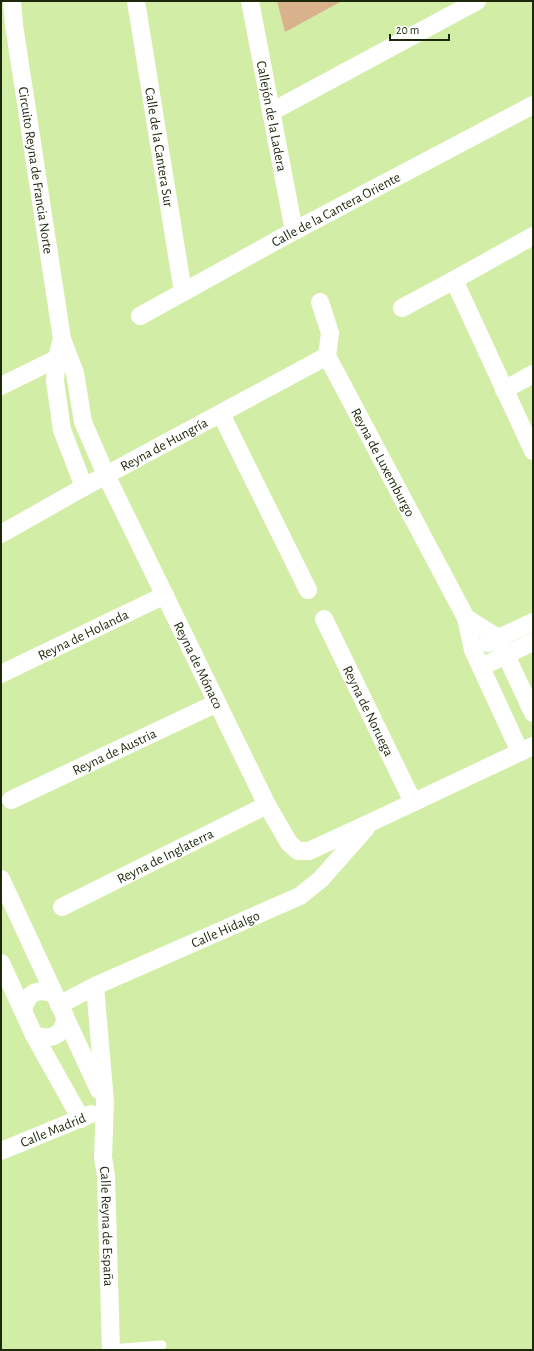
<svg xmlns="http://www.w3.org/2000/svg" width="534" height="1351" viewBox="0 0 534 1351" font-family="'Alegreya Sans',sans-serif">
	<rect width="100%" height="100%" fill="#d2eea6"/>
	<path fill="#d8b28d" d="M277,1H342L285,32Z"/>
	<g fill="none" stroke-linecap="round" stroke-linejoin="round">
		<path stroke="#fff" stroke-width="9" d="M111,1349L162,1345"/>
		<g stroke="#fff" stroke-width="18">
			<path id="s1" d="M12,1L14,25L62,339L75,373L83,422L106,475L267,805L289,843L298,851H309C384,817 458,781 533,746"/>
			<path id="s2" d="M136,1L183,292"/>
			<path id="s3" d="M250,1L294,231"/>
			<path d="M271,112L477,1"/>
			<path d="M454,280L533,451"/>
			<path id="s4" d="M320,302L330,333L327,356L466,618L473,650L520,752"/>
			<path d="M402,308L454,280L533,236"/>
			<path id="s5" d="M140,316L294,231L533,105"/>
			<path d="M62,339L57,358L55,381L62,430L84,487"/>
			<path d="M1,386L66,354"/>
			<path d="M504,390L533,374"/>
			<path d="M221,414L308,590"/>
			<path id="s6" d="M1,534L84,487L327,356"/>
			<path d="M466,618L498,638L533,713"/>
			<path id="s7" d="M324,619L413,802"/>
			<path d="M488,643L533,622"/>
			<path d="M481,667L533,642"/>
			<path id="s8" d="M1,674L165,595"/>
			<path id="s9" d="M11,800L217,703"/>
			<path d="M1,879L99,1090"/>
			<path id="s10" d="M62,907L267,805"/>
			<path d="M1,963L34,1035L81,1119"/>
			<path id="s11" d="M95,986L105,1102L103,1157L106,1176L111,1350"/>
			<path id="s12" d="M59,1005L95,986L300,896L321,879L366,828"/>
			<path d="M23,1011C27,993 37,987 54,994"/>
			<path d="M34,1035C51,1041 65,1035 65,1016"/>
			<path id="s13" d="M1,1151L91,1114"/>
		</g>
	</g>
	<g text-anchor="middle" stroke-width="3" stroke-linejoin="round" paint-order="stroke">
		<g font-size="14" fill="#1d270a" stroke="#fff">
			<text dy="5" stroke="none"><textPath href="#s3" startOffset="117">Callejón de la Ladera</textPath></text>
			<text dy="5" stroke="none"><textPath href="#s2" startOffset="148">Calle de la Cantera Sur</textPath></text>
			<text dy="5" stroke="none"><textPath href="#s1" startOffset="171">Circuito Reyna de Francia Norte</textPath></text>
			<text dy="5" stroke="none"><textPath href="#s5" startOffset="223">Calle de la Cantera Oriente</textPath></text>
			<text dy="5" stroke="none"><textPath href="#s6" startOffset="186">Reyna de Hungría</textPath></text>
			<text dy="5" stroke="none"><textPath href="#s4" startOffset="176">Reyna de Luxemburgo</textPath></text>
			<text dy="5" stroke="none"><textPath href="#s8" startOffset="91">Reyna de Holanda</textPath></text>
			<text dy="5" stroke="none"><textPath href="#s1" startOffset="697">Reyna de Mónaco</textPath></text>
			<text dy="5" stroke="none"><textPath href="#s7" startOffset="102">Reyna de Noruega</textPath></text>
			<text dy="5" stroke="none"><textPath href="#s9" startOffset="114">Reyna de Austria</textPath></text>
			<text dy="5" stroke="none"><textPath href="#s10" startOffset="115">Reyna de Inglaterra</textPath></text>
			<text dy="5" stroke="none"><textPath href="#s12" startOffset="183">Calle Hidalgo</textPath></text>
			<text dy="5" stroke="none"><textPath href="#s13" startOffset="56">Calle Madrid</textPath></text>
			<text dy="5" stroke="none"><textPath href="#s11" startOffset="241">Calle Reyna de España</textPath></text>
		</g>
	</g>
	<rect width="534" height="1351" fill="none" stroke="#1d270a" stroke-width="4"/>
	<path d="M390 34v6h59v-6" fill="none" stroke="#1d270a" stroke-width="2"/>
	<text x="396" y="34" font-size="12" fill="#1d270a" stroke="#ffffff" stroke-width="3" paint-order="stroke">20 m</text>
</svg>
